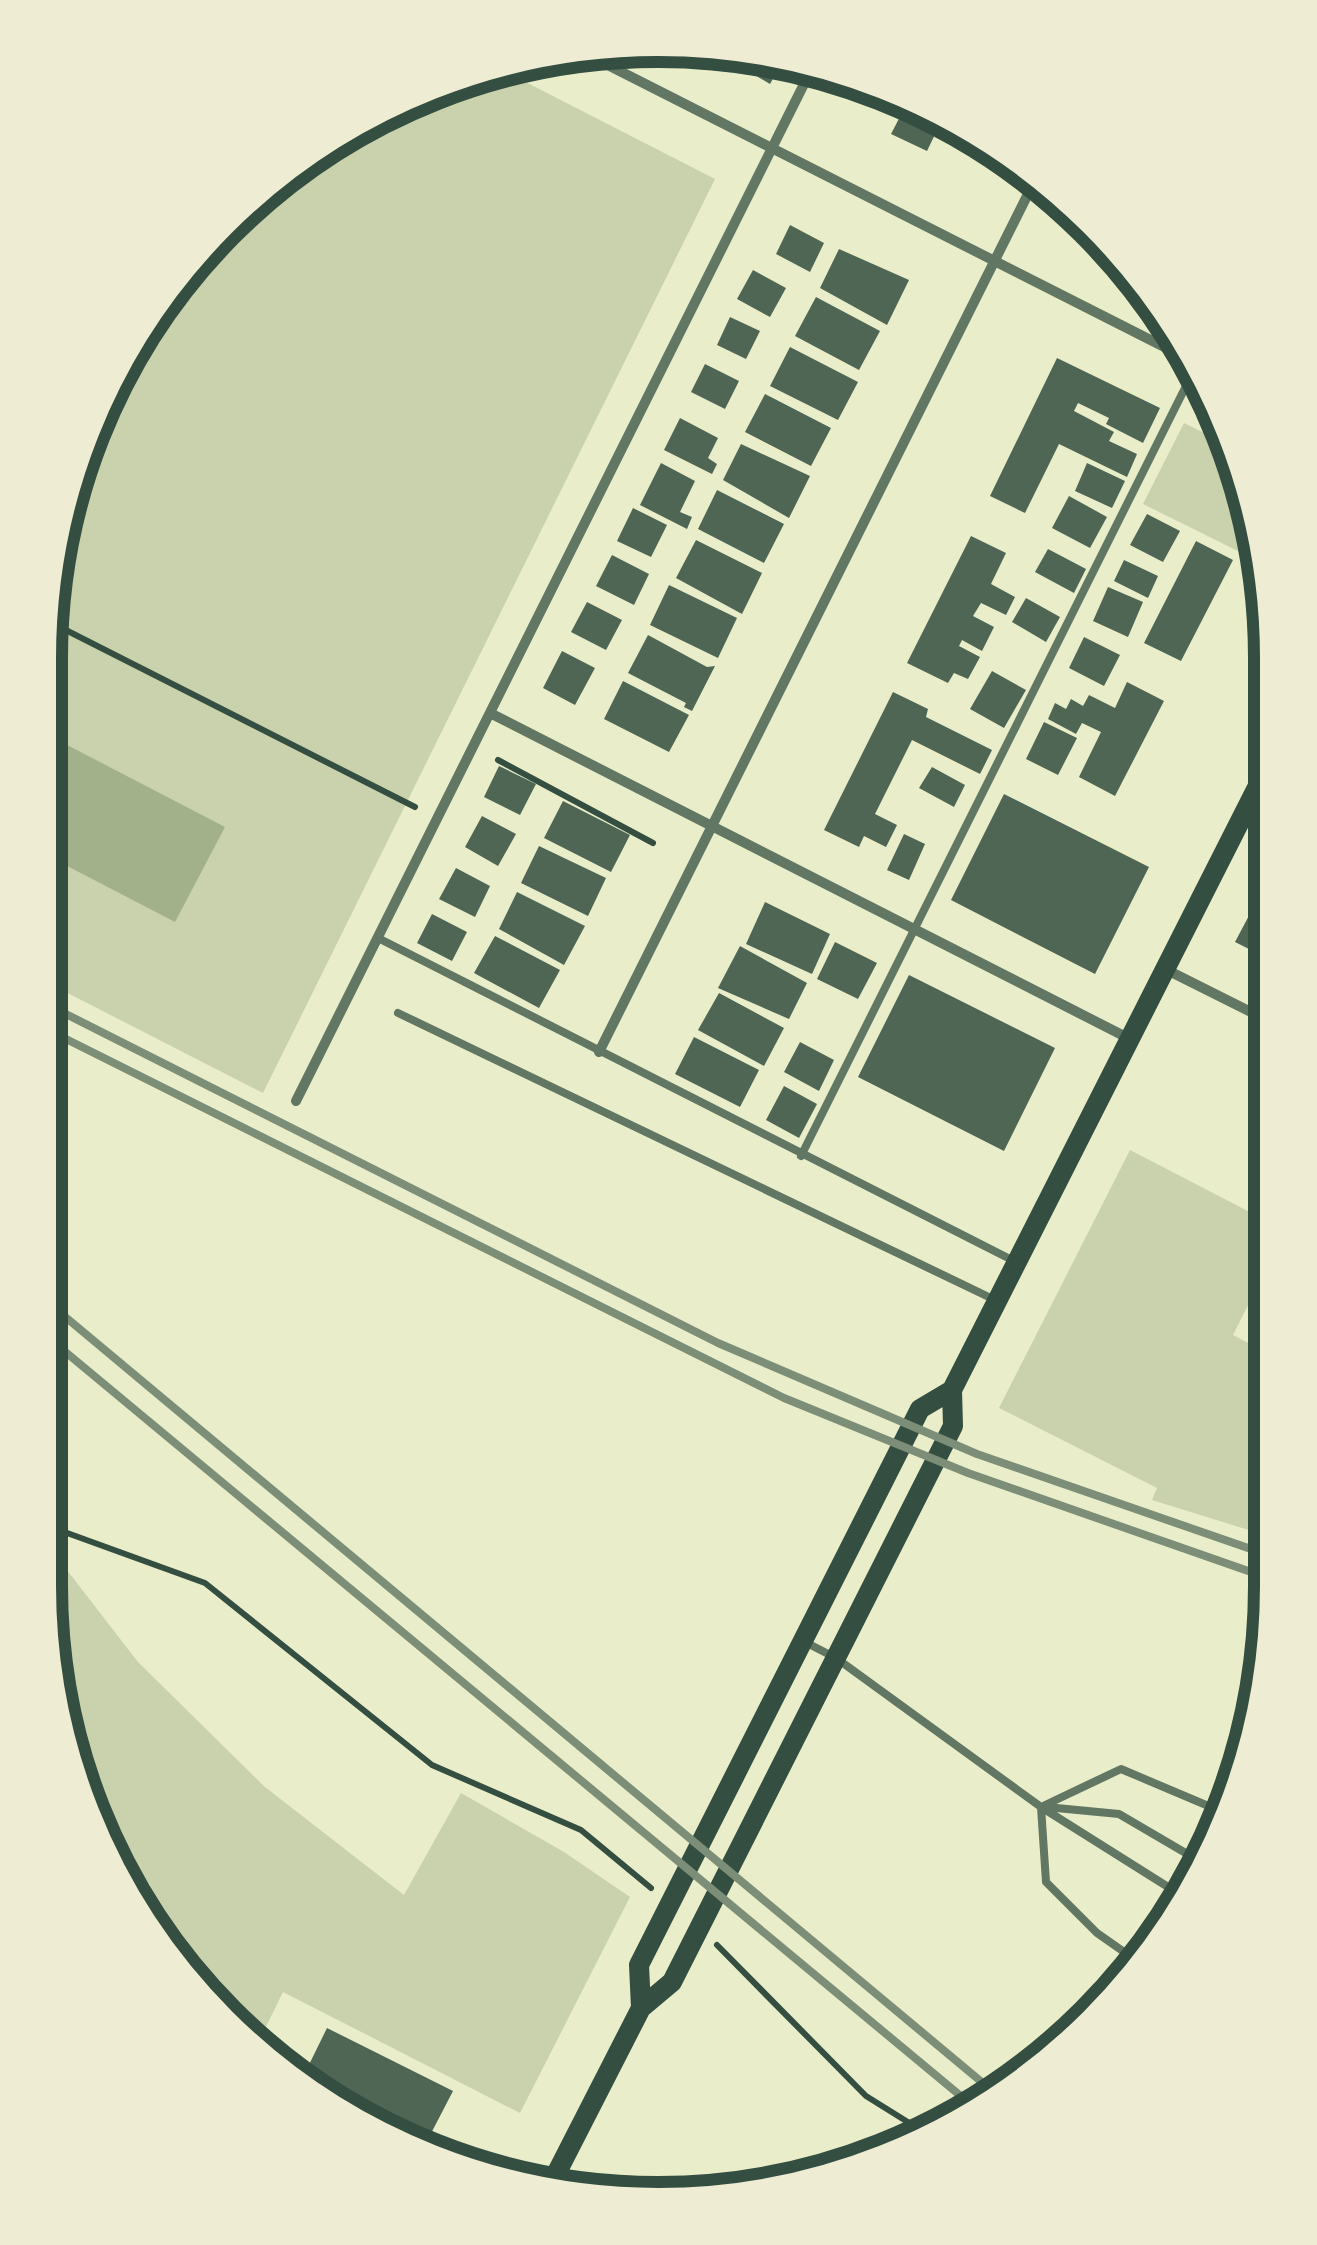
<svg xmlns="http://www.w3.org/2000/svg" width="1317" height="2245" viewBox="0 0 1317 2245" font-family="Signika,sans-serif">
	<rect width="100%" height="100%" fill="#e9edc9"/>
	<path fill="#cad2ad" d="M504,71L715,179L263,1093L46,982V618L78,461L148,318L317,149Z
		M1184,423L1233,447L1260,562L1143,504Z
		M1130,1150L1271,1223V1260L1233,1335L1271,1355V1537L1152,1500L1157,1488L999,1408Z
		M63,1565L138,1662L265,1787L404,1895L461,1793L564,1852L630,1897L520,2113L283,1992L259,2041L171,1960L77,1783L45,1588Z"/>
	<path fill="#a3b18a" d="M46,734L225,827L175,922L46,855Z"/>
	<path fill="#4f6655" d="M740,57H778L784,59L770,84L736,64Z
		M904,109L940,124L927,151L891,134Z
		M790,225L824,243L810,272L776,254Z
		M839,249L909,280L887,325L820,288Z
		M753,270L786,288L770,317L737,299Z
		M816,297L880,331L859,370L795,336Z
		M730,317L760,331L746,359L717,345Z
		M790,347L858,382L838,420L770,386Z
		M1057,358L1160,408L1143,443L1106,424L1109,418L1078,403L1074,411L1114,432L1109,441L1137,454L1127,477L1059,444L1025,513L990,496Z
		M705,364L739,381L725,409L691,392Z
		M765,394L831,428L811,466L745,432Z
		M680,418L718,438L708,458L717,464L712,474L664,450Z
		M741,444L810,476L789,518L723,480Z
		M661,463L695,481L680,512L692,517L687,529L640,505Z
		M1087,463L1125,481L1112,508L1075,491Z
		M717,490L784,524L764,563L698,529Z
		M1069,496L1107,517L1090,548L1052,528Z
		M633,508L667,525L651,557L617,541Z
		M1147,514L1180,531L1163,562L1130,545Z
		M971,536L1006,553L991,584L1015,597L1006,615L981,603L973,616L994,627L982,651L962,640L959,646L980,657L968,679L954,673L948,683L907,663Z
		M696,540L762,573L742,614L676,578Z
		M1196,541L1233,560L1181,661L1144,643Z
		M1048,549L1086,569L1074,593L1035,572Z
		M612,555L649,574L634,605L596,586Z
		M1124,560L1158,576L1148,598L1114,581Z
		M669,585L737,618L718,658L650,625Z
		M1108,587L1143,602L1128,637L1093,621Z
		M1026,598L1060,617L1046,642L1012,622Z
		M587,602L622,620L606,650L571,632Z
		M648,635L707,667L715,666L692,711L684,707L686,703L628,673Z
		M1084,637L1120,655L1104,686L1069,668Z
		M562,651L595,668L575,705L543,688Z
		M992,671L1026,690L1004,728L970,709Z
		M623,681L689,715L669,752L604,719Z
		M1127,682L1164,701L1115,796L1079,777L1101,732L1082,723L1076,734L1048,719L1055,703L1066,709L1071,699L1083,706L1089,695L1115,708Z
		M893,692L928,709L926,717L992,750L980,774L912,740L875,814L897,825L886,847L864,836L859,847L824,830Z
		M1044,722L1077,738L1058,775L1026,759Z
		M499,766L536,784L520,815L484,797Z
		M932,767L965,785L954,807L919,788Z
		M1004,794L1149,867L1095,974L951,900Z
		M563,801L630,835L611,872L544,838Z
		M482,816L516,834L498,866L465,847Z
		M904,834L925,844L909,880L887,870Z
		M539,846L606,878L588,916L521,883Z
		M456,868L490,886L475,917L439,899Z
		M1271,874V960L1235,942Z
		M517,892L585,926L564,965L499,929Z
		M765,902L830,934L812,974L746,944Z
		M432,914L467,932L452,961L417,943Z
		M495,936L560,970L539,1008L474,973Z
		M835,942L877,963L858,999L817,979Z
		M740,946L807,983L789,1019L718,988Z
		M909,975L1055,1048L1004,1151L858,1077Z
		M719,993L784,1028L764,1066L698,1030Z
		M694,1037L759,1070L740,1107L675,1074Z
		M800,1042L834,1060L819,1091L784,1072Z
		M784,1086L817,1104L799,1138L766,1120Z
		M327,2028L453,2091L425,2145L317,2096L301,2081Z"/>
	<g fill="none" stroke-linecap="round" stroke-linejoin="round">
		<path stroke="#344e41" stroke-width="6" d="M46,620L415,807
			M498,760L653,843
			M45,1525L205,1583L432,1765L581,1830L651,1888
			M717,1945L866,2096L927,2134"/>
		<path stroke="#617663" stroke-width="8" d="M378,938L1016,1262
			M398,1013L993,1299
			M801,1156L1196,366
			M1271,1291L1253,1326L1271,1335
			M803,1641L836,1658L1041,1807L1184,1897
			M1041,1807L1121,1769L1225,1813
			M1041,1807L1046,1882L1097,1933L1137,1961
			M1046,1807L1119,1814L1201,1862
			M461,2162L466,2151"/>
		<path stroke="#617663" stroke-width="10" d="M592,57L1194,362
			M490,713L1130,1039
			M1165,969L1271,1022
			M599,1052L1036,178
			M296,1101L811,70"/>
		<path stroke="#344e41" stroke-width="20" d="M641,2008L639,1965L920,1409L952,1390
			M551,2184L641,2008L672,1982L953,1426L952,1390L1271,760"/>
		<path stroke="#7c8e77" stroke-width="8" d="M46,1004L718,1343L977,1454L1271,1556
			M46,1029L784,1398L968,1473L1271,1579
			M45,1300L996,2094
			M45,1335L974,2107"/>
	</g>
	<path d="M0 0H1317V2245H0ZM658 62H658A596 596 0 0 1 1254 658V1586A596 596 0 0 1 658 2182H658A596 596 0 0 1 62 1586V658A596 596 0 0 1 658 62Z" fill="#eeecd3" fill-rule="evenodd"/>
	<path fill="none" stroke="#344e41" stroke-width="12" d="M658 62H658A596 596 0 0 1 1254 658V1586A596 596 0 0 1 658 2182H658A596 596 0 0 1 62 1586V658A596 596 0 0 1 658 62Z"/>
</svg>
